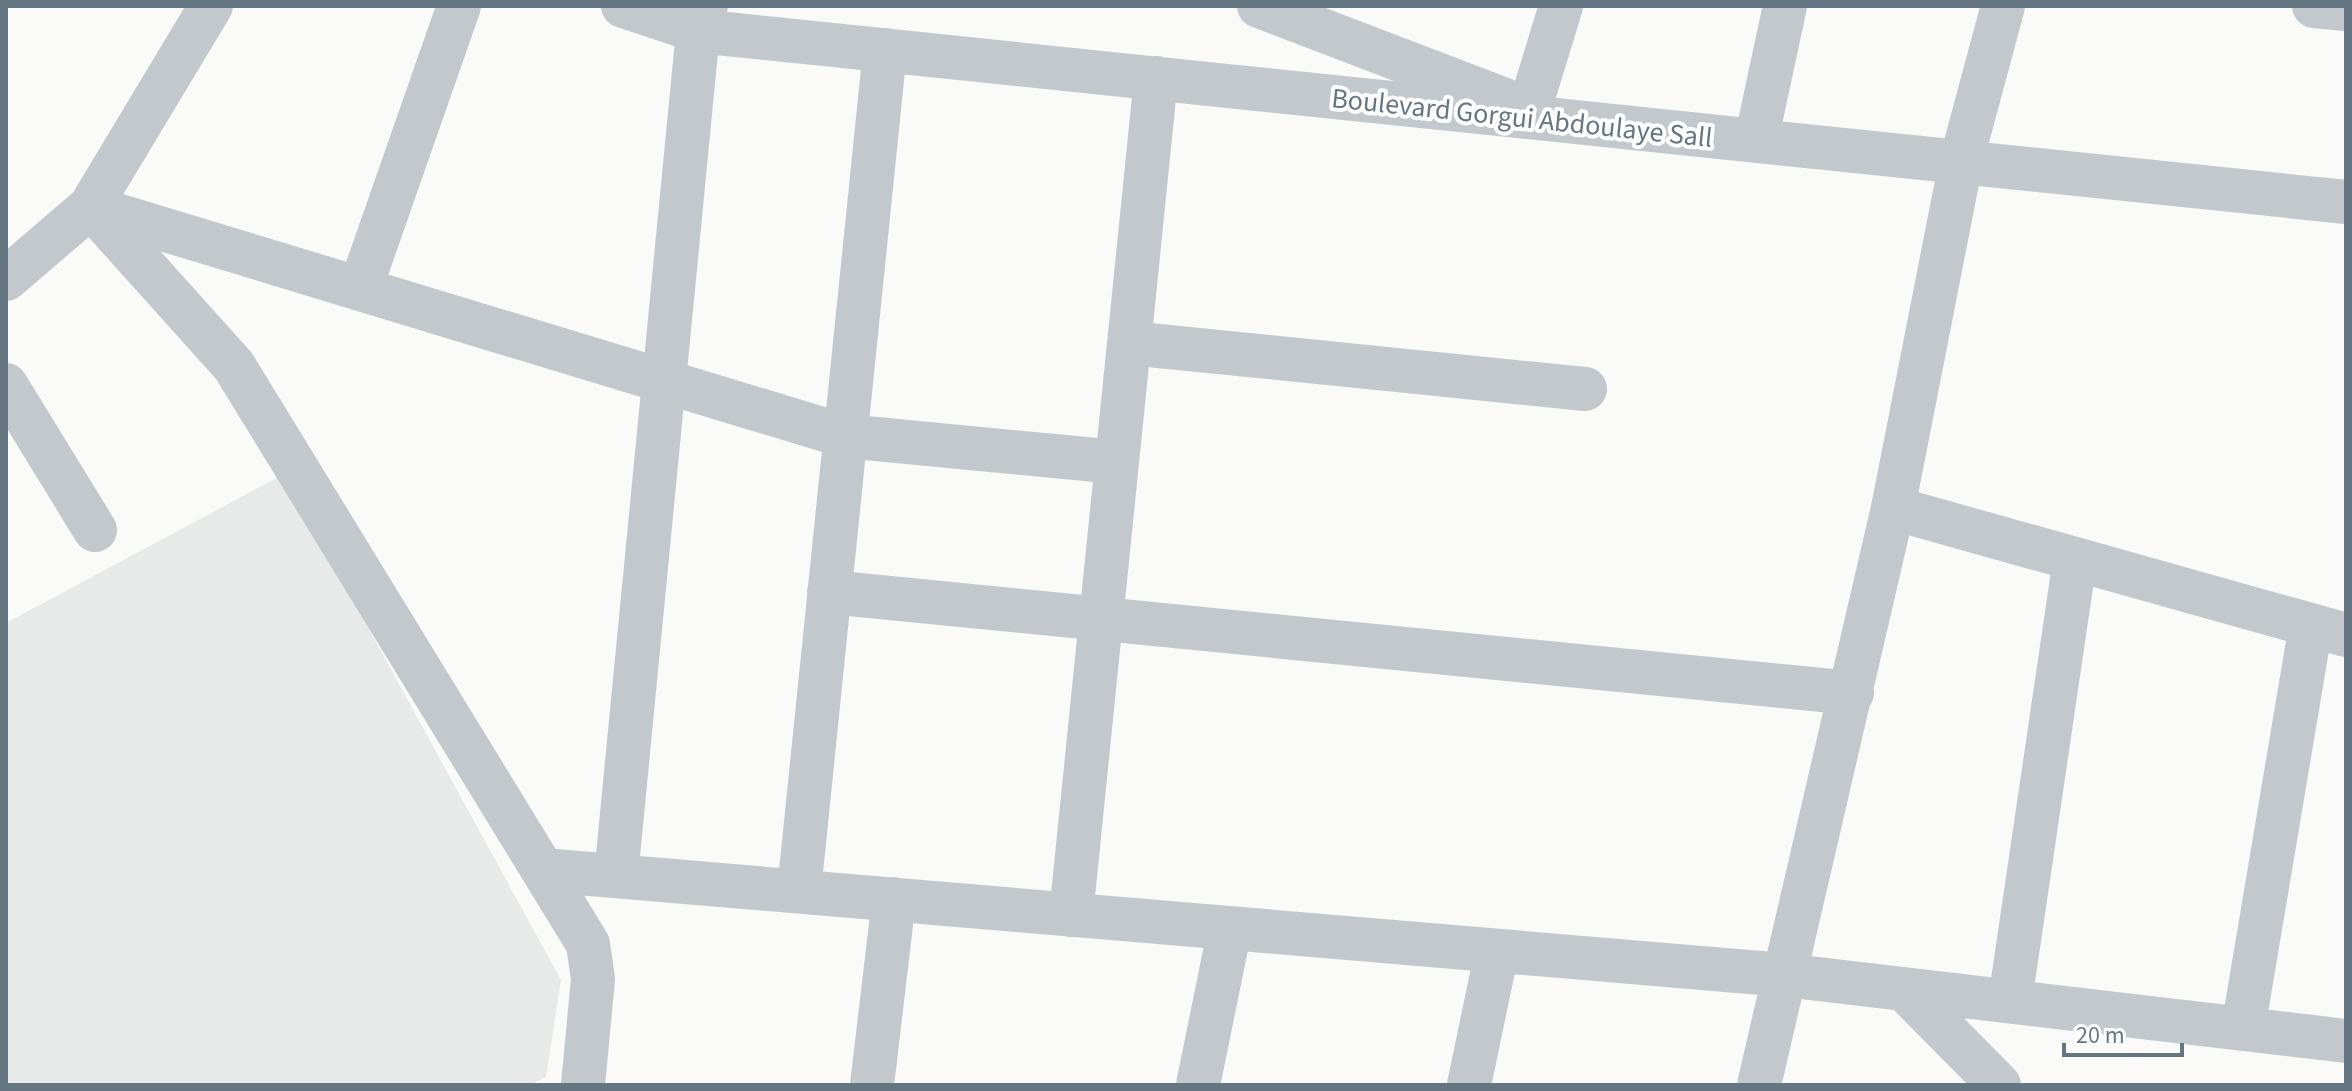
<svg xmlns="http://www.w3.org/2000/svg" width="2352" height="1091" viewBox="0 0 2352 1091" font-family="'Source Sans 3',sans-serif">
	<rect width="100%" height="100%" fill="#fafaf8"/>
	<path fill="#e8e9e9" d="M284,474L561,980L546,1077L530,1085H6V623Z"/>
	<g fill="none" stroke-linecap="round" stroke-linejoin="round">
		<path stroke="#c3c8cc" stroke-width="44" d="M623,6L698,31L2346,202
			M1259,6L1505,100
			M2314,6L2346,9
			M1527,117L1561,6
			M1756,141L1785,6
			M90,207L845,436L1117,462
			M92,208L234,366L588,944L593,979L583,1085
			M6,279L90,207L211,6
			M360,289L459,6
			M1129,343L1585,389
			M6,385L95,530
			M1893,508L2346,635
			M829,592L1852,693
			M543,870L1784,975L2346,1041
			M616,876L698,31L706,6
			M799,891L885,50
			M1071,915L1156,78
			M1904,989L1999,1085
			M2010,1001L2075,559
			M2243,1029L2311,625
			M872,1085L894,899
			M1198,1085L1230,928
			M1469,1085L1497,951
			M1759,1085L1893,508L1961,162L2003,6"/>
	</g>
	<g text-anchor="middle" stroke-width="8" stroke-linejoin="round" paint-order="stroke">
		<g font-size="28" fill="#657683" stroke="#fff">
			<text transform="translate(1522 117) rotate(6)" y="10">Boulevard Gorgui Abdoulaye Sall</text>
		</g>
	</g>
	<rect width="2352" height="1091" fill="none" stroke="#657683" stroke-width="16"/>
	<path d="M2064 1043v12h118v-12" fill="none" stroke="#657683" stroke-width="4"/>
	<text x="2076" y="1043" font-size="24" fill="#657683" stroke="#ffffff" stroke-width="6" paint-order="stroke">20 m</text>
</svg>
